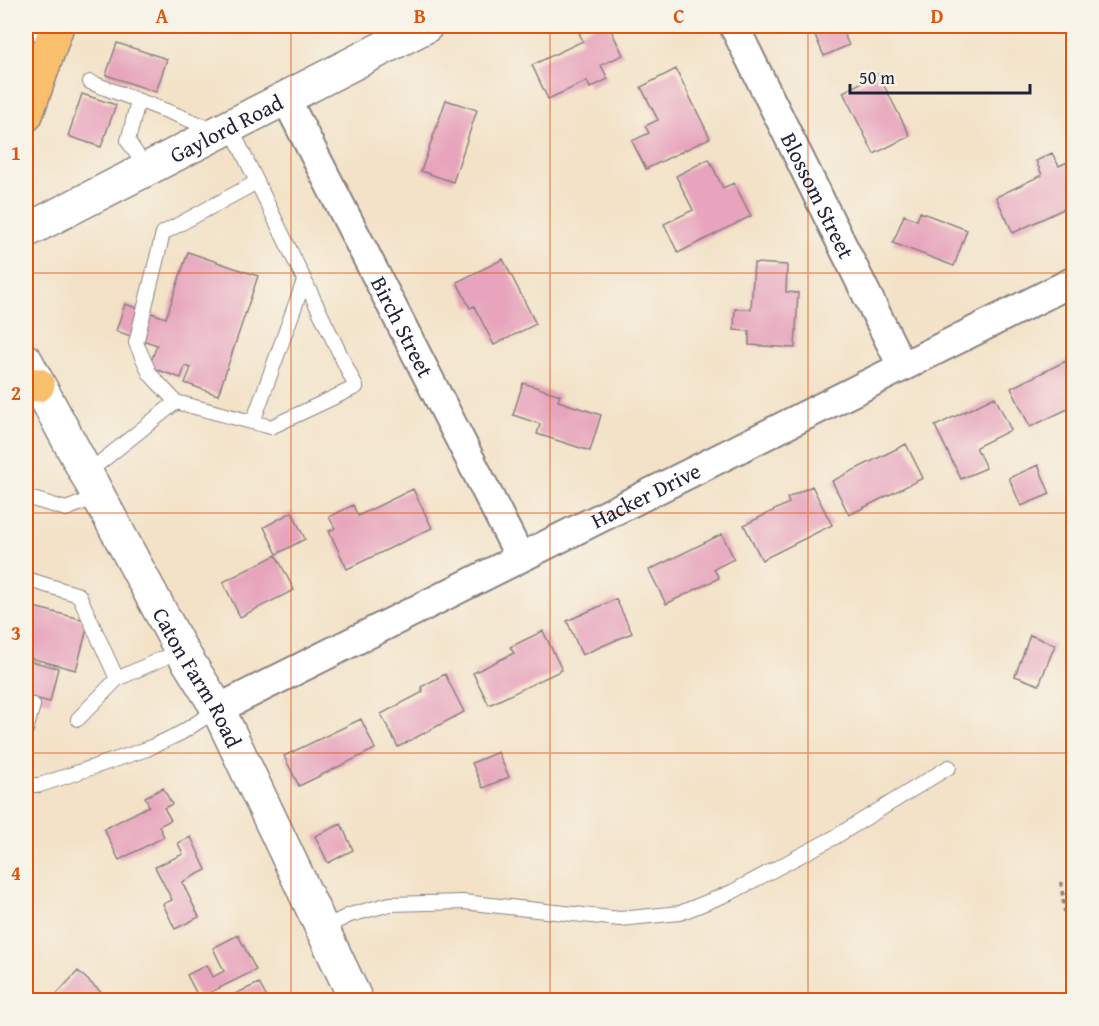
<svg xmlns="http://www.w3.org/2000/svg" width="1099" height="1026" viewBox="0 0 1099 1026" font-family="'Gentium Book Plus',serif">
	<rect width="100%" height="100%" fill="#f7f3e8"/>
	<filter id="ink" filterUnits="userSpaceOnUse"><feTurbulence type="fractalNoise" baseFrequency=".0167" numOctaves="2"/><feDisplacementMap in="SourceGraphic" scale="12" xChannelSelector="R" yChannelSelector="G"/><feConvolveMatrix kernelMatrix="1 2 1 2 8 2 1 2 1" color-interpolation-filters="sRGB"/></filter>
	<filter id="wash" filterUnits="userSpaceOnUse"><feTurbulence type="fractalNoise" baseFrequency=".008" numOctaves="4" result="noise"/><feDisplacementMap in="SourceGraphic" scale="24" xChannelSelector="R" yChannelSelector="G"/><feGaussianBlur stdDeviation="1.35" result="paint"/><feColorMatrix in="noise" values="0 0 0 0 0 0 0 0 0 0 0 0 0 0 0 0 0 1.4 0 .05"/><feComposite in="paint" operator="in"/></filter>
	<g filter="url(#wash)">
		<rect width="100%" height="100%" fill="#f3e2c7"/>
		<g id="blocks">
			<path fill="#e7a4bc" d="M594,26H609L623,55L601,65L608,79L590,88L587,81L548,99L532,65L583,41L579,33Z
				M811,26H840L849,45L824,56Z
				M117,43L167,59L156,92L106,75Z
				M676,69L710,138L646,169L632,141L649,133L645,126L658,120L641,87Z
				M878,74L910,136L874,154L843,92Z
				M82,94L116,105L101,147L68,136Z
				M446,100L477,110L453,182L421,171Z
				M1052,153L1059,166L1074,159V204L1013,233L996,197L1042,175L1036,161Z
				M709,159L723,188L734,183L751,216L678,253L664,224L693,210L676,176Z
				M920,212L967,230L954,266L893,243L904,215L917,220Z
				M188,252L258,276L218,395L185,383L191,368L185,366L181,378L149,367L157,345L116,331L125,304L166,318Z
				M503,259L536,324L494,345L474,306L470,308L457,282Z
				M754,263L787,265L786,292L798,293L795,348L749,345V331L734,330L735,309H751Z
				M1074,357V406L1030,427L1011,388Z
				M523,383L560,395L558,401L601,415L590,451L537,434L540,424L513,415Z
				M995,397L1011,430L976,447L986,468L961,479L935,426Z
				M906,444L923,478L849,515L832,481Z
				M1038,465L1050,494L1021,506L1009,478Z
				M812,486L832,525L762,560L744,525L789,503L787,498Z
				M413,489L432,528L347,569L329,531L335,528L329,517L353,505L358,516Z
				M292,512L305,539L277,554L264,527Z
				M722,534L734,559L714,569L719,578L666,604L649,570Z
				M276,555L294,590L240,617L223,582Z
				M616,599L632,633L582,655L567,621Z
				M26,605L89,621L76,670L26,657Z
				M543,631L562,670L489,705L473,673L514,653L510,647Z
				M1030,635L1055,645L1039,685L1015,676Z
				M26,660L58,668L50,702L26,696Z
				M445,674L464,712L398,747L381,714L423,692L421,687Z
				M361,719L375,749L299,786L284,756Z
				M498,752L509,777L483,788L472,763Z
				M163,788L172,804L164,808L171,820L159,826L164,837L119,860L104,829L149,806L145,797Z
				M341,824L353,850L328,863L315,836Z
				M191,837L206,870L182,882L199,917L175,929L163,904L172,900L155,867L183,854L178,843Z
				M238,935L256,970L199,998L187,975L207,965L213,977L224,971L213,948Z
				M78,971L105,996L101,1000H51Z
				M259,983L268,1000H222Z"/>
		</g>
	</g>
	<g filter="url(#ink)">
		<use href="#blocks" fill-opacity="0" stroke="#8a8281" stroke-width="1.5"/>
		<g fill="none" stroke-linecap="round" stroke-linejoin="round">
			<g stroke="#8a8281" stroke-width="16">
				<path id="service" d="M26,29L53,37
					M90,82C132,99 174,112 215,131
					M138,101L128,141L146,168
					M176,402L150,374L136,343L163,233L257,182
					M253,422L304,281
					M87,473L176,402L271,427L356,387L230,126
					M26,497L66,509L99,496
					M26,579L79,595L117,679L181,650
					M78,719L117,679
					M26,730L33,705
					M26,785H40L147,749L181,733L218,709
					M321,929L350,915L390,904L463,902L620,919L680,913L732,892L835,837L949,767"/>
			</g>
			<g stroke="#8a8281" stroke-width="32">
				<g id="minor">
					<path id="s1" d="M734,26L902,366"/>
					<path id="s2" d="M285,97L520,557"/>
					<path id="s3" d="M218,709L1074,281"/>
				</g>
			</g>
			<g stroke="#8a8281" stroke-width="36">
				<g id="tertiary">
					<path id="s4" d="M26,231L426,26"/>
					<path id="s5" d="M26,361L181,650L218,709L356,1000"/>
				</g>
			</g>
			<g stroke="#8a8281" stroke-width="36">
				<path id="primary" d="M26,115L57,26
					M26,384L38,385"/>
			</g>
			<path stroke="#8a8281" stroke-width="4" stroke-dasharray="4.5 4.5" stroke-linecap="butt" d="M1061,882L1067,927L1074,940"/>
			<use href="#service" stroke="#fff" stroke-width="14"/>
			<use href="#minor" stroke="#fff" stroke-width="28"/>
			<use href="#tertiary" stroke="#fff" stroke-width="33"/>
			<use href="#primary" stroke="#f9bf6d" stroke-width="33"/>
		</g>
	</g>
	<path fill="none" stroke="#de560e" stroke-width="1.5" stroke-opacity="0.55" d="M291,26V1000M550,26V1000M808,26V1000M26,273H1074M26,513H1074M26,753H1074"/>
	<g text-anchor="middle" stroke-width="6" stroke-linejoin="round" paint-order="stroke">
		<g font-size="22" fill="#22223b" stroke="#f7f3e8">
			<text dy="8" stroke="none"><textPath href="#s4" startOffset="225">Gaylord Road</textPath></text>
			<text dy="8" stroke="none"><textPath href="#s1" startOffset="189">Blossom Street</textPath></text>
			<text dy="8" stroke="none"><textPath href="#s2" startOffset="258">Birch Street</textPath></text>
			<text dy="8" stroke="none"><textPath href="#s3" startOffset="478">Hacker Drive</textPath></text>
			<text dy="8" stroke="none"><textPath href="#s5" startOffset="360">Caton Farm Road</textPath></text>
		</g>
	</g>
	<rect width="1099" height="1026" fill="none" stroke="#f7f3e8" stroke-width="66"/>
	<path d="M850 84v9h180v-9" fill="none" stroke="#22223b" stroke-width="3"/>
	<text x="859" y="84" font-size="18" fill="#22223b" stroke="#f7f3e8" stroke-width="4.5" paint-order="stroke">50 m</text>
	<rect x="33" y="33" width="1033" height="960" fill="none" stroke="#de560e" stroke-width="2"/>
	<g font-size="20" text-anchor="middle" font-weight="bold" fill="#de560e">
		<text x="162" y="23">A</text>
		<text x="420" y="23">B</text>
		<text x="679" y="23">C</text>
		<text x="937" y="23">D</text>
		<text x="16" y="160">1</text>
		<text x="16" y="400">2</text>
		<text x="16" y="640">3</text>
		<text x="16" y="880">4</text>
	</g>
</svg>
